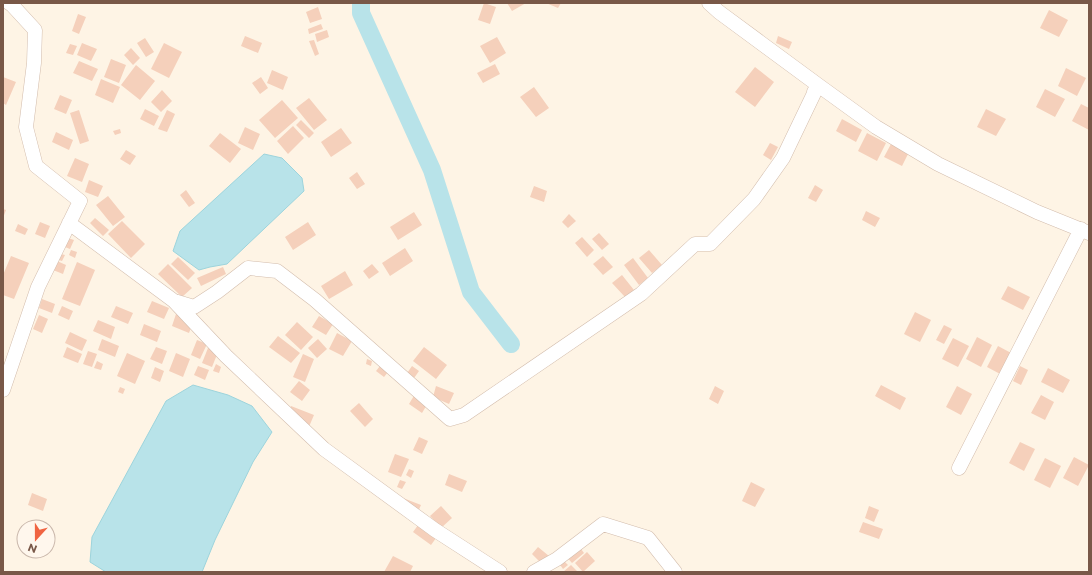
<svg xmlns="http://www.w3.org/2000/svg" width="1092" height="575" viewBox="0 0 1092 575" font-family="Montserrat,sans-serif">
	<rect width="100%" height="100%" fill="#fef4e5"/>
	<path fill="#b8e3e9" stroke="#9dd4dc" d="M264,154L282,158L302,178L304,191L227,264L210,267L199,270L173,251L180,231Z
		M193,385L228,395L252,406L272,432L253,462L215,540L202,572H106L90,562L92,537L166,401Z"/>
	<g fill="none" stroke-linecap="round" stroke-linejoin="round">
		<path stroke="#b8e3e9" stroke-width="18" d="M361,3V13L432,170L471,292L511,344"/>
	</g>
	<path fill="#f5d0bb" d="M484,3L496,7L490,24L478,20Z
		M507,3H526L512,11Z
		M546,3H561L558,8Z
		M318,7L322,19L310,23L306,12Z
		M1049,10L1068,20L1059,37L1040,28Z
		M78,14L86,17L79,34L72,31Z
		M321,24L323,29L309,34L308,29Z
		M327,30L329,37L317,42L315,34Z
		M245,36L262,43L258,53L241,46Z
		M778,36L792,42L789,49L776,43Z
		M497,37L506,53L490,63L480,46Z
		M145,38L154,52L146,57L137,43Z
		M314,40L319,54L315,56L309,41Z
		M82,43L97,49L91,61L77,55Z
		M164,43L182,52L169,78L151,69Z
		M70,44L77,46L73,55L66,53Z
		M131,48L140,58L133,65L124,55Z
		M111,59L126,65L119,83L104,77Z
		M79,61L98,69L92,81L73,73Z
		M495,64L500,74L483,83L477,73Z
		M136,65L155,81L140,100L121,85Z
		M755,67L774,82L755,107L735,92Z
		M1066,68L1086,78L1077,96L1058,86Z
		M272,70L288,77L283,90L267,83Z
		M3,77L16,82L6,105L3,103Z
		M261,77L268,88L260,94L252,83Z
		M101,79L120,87L113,103L95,95Z
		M534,87L549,108L536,117L520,97Z
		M1045,89L1065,99L1055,117L1036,107Z
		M162,90L172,101L161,112L151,102Z
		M60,95L72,100L66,114L54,109Z
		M309,98L327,120L314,130L296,108Z
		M282,100L298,118L275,138L259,120Z
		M1081,104L1089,108V130L1072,121Z
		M145,109L159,116L154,126L140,119Z
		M986,109L1006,119L996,136L977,127Z
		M79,110L89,141L80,144L70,113Z
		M167,110L175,114L167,132L158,129Z
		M842,119L862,130L856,142L836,131Z
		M301,120L314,133L309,138L296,125Z
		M293,126L304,138L288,154L277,141Z
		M245,127L260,134L253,150L238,143Z
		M341,128L352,143L331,157L321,142Z
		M120,129L121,133L115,135L113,131Z
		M56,132L73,140L69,150L52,142Z
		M220,133L241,149L230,163L209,146Z
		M867,133L886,143L877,161L858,151Z
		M770,143L778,147L771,160L763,155Z
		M891,144L908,154L902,166L884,157Z
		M126,150L136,156L130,165L120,159Z
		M75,158L89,164L82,182L67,176Z
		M357,172L365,184L357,189L349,178Z
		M89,180L103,186L98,197L85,192Z
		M815,185L823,190L816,202L808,198Z
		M534,186L547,191L544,202L530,197Z
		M186,190L195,203L189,207L180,195Z
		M108,196L125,217L113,226L96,205Z
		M3,209L6,210L3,218Z
		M866,211L880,218L875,227L862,220Z
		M414,212L422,225L398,240L390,227Z
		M569,214L576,221L568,228L562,222Z
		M95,218L109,230L103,236L90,223Z
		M122,221L145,244L131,258L108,234Z
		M40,222L50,226L45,238L35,234Z
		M308,222L316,235L293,250L285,237Z
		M18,224L28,229L25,235L15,231Z
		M599,233L609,244L602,250L592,239Z
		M582,237L594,250L587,257L575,243Z
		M68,238L74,240L70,249L65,247Z
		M405,248L413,261L390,276L382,263Z
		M71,250L77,252L75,258L69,255Z
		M649,250L662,265L652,273L639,258Z
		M61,254L65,255L62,261L59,260Z
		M11,256L29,263L14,299L3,295V275Z
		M603,256L613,267L603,275L593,264Z
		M178,257L195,273L188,280L171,264Z
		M633,258L648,278L639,285L624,265Z
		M57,261L66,265L63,274L53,270Z
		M77,262L95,270L80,306L62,299Z
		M168,264L192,288L182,297L158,274Z
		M372,264L379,272L369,279L363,271Z
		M223,267L226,274L201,286L197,278Z
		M345,271L353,285L329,299L321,286Z
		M622,275L634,290L625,297L612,283Z
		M1008,286L1030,297L1023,310L1001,299Z
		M42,299L55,304L52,313L39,308Z
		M152,301L169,308L164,319L147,312Z
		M62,306L73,311L69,320L58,315Z
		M116,306L133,313L128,324L111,317Z
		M915,312L931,320L920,342L904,334Z
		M176,314L193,322L189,333L172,326Z
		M39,315L48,319L42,333L33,329Z
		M319,316L333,324L326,335L312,327Z
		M98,320L115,327L111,339L93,331Z
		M297,322L313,337L301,350L285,335Z
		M144,324L161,331L157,342L140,335Z
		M944,325L952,329L944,344L936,340Z
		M70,332L87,340L82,351L65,343Z
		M337,333L352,341L343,356L329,349Z
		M278,336L300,353L291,363L269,347Z
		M977,337L992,345L981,367L966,359Z
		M953,338L969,346L958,367L942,359Z
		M102,339L119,346L115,357L98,350Z
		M318,339L327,349L317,358L308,348Z
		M197,340L207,344L200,359L191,355Z
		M998,346L1013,354L1002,375L987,367Z
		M67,347L82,354L78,363L63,357Z
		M156,347L167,351L162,364L150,359Z
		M424,347L447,365L436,379L413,361Z
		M208,348L218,352L212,367L202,363Z
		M88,351L97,354L92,367L83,364Z
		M127,353L145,361L135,384L117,376Z
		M176,353L190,359L183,377L169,371Z
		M303,354L314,359L305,382L293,377Z
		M367,359L372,361L371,366L366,364Z
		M97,361L103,364L101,370L94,368Z
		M216,364L221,367L219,373L213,371Z
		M198,366L209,370L205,380L194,375Z
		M380,366L388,372L384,377L376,371Z
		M412,366L419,371L412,381L405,376Z
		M1020,366L1028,370L1021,385L1013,381Z
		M155,367L164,371L160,382L151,378Z
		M1048,368L1070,380L1063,393L1041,382Z
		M299,381L310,390L302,401L290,392Z
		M881,385L906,398L900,410L875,396Z
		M436,386L454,393L449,404L433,397Z
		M715,386L724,391L718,404L709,399Z
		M957,386L972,394L961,415L946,407Z
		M120,387L125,389L123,394L118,392Z
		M415,394L428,403L422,413L409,404Z
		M1041,395L1054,402L1045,420L1031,413Z
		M359,403L373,419L365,427L350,411Z
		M291,406L314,415L308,429L285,419Z
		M419,437L428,441L422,454L413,450Z
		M1020,442L1035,449L1024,471L1009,463Z
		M395,454L409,459L401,477L388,472Z
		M1074,457L1089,465L1078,486L1063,478Z
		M1045,458L1061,466L1050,488L1034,480Z
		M409,469L414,471L411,478L406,475Z
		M449,474L467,481L462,492L445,485Z
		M400,480L406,482L402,489L397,487Z
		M751,482L765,489L755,507L742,501Z
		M32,493L47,499L43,511L28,505Z
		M403,498L421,505L416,516L399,509Z
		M441,506L452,518L441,528L430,516Z
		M869,506L879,510L874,522L865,518Z
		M421,521L439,534L431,545L413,532Z
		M863,522L883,529L879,539L859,532Z
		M578,545L584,553L572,563L565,555Z
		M538,547L549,556L542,564L532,554Z
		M587,552L595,561L583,572L575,563Z
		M393,556L413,566L410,572H384Z
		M562,559L568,565L563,569L558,562Z
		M571,565L578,572H563Z"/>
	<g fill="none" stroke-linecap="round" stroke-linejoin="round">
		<g stroke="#d3bdad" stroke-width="15">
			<path id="minor" d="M709,3L719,12L818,85L814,92
				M69,223L174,301L194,307L217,292L248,268L277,271L315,300L450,419L464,415L641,294L695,244H710L754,199L783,158L818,85L876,127L938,164L1037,212L1089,233
				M174,301L226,356L324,449L435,530L500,572
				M3,390L38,287L80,201L36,166L26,127L34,63L35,30L12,5L9,3
				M959,468L1081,229
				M534,572L557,559L603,524L648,538L675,572"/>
		</g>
		<use href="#minor" stroke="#fff" stroke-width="14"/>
	</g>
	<rect width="1092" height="575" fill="none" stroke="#795848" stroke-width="8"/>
	<g transform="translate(36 539) rotate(201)"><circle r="19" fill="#fff7ed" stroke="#c9b7ab"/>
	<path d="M0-3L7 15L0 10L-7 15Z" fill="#f06442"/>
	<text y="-6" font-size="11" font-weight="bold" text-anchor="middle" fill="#795848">N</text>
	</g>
</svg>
